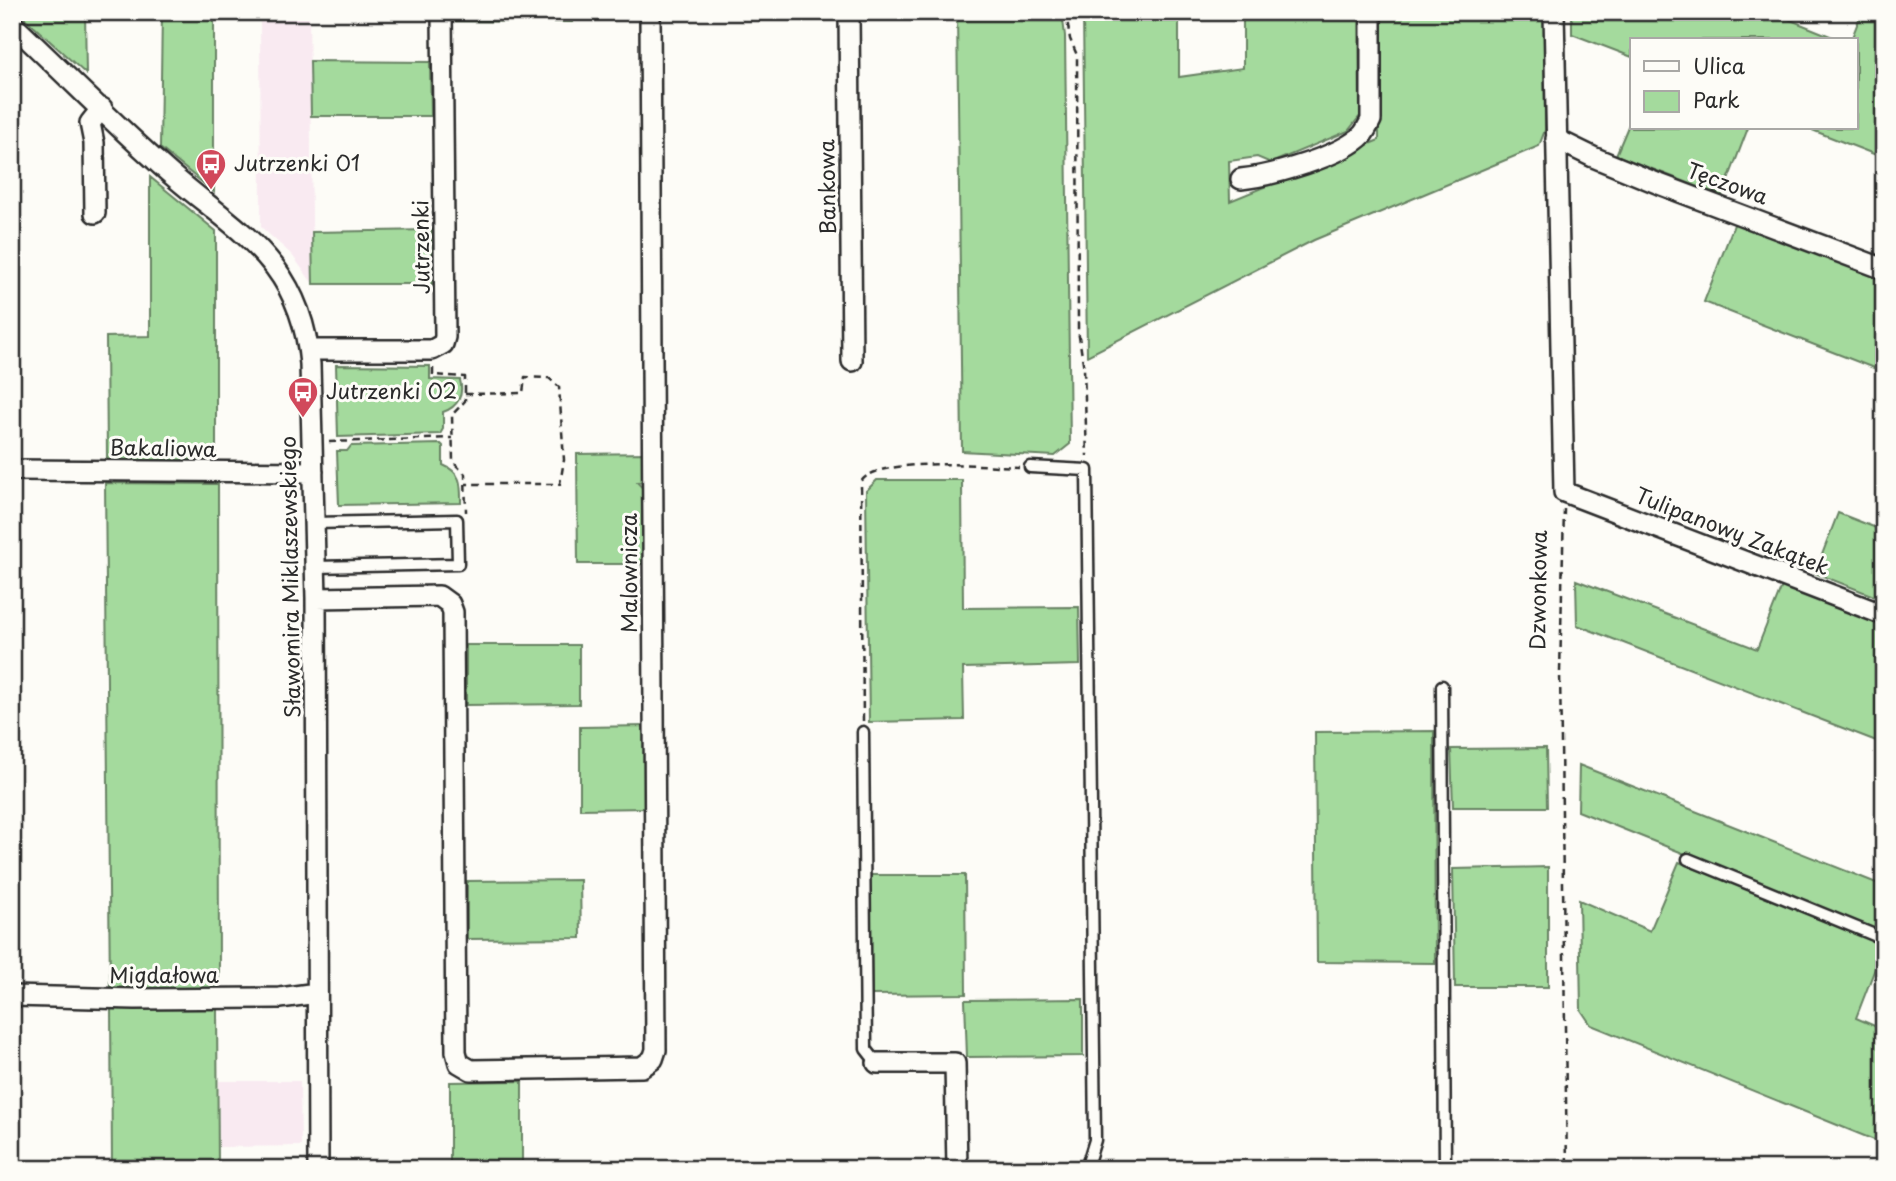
<svg xmlns="http://www.w3.org/2000/svg" width="1896" height="1181" viewBox="0 0 1896 1181" font-family="'Playpen Sans',sans-serif">
	<rect width="100%" height="100%" fill="#fdfcf7"/>
	<filter id="ink" filterUnits="userSpaceOnUse"><feTurbulence type="fractalNoise" baseFrequency=".0143" numOctaves="2"/><feDisplacementMap in="SourceGraphic" scale="14" xChannelSelector="R" yChannelSelector="G"/><feConvolveMatrix kernelMatrix="1 2 1 2 8 2 1 2 1" color-interpolation-filters="sRGB"/></filter>
	<g filter="url(#ink)">
		<path fill="#f9eaf1" d="M260,12H309L313,284L292,255L261,227Z
			M219,1081H300L301,1146L218,1147Z"/>
		<path fill="#a4da9d" stroke="#688264" stroke-width="2" d="M19,12H85L86,74L19,13Z
			M162,12H214V192L160,148Z
			M453,12H572V22L453,21Z
			M957,12H1062L1065,36L1070,444L1055,456L962,451Z
			M1083,12H1179V77L1243,68V12H1359L1360,116L1348,131L1271,163L1257,157L1229,161L1230,201L1379,140V12H1544L1545,130L1539,146L1314,240L1087,356Z
			M1572,12H1771L1840,40H1632V57L1572,34Z
			M1862,12H1884V158L1807,128H1856V40H1851Z
			M310,61L430,62L431,116H311Z
			M1632,117V128H1748L1722,196L1616,155Z
			M150,177L216,231V461L107,460L106,337L150,336Z
			M1735,222L1884,280V372L1704,302Z
			M431,230L432,284H313L312,232Z
			M336,365L430,366V379L460,380C464,395 458,407 443,412V429L440,434L338,437Z
			M441,444L443,446V465C462,473 461,484 461,503L339,505L337,451H347L351,446Z
			M647,453V481L637,482L647,493L648,564H578L577,454Z
			M877,480H962L963,608L1079,607L1080,665L963,668L964,720L869,722L866,491Z
			M105,483L218,484L219,991L110,988Z
			M1838,513L1884,531V600L1815,573Z
			M1576,580L1757,649L1782,586L1884,625V744L1577,625Z
			M466,645H579V704L466,705Z
			M648,726L649,808L580,809V727Z
			M1434,731L1435,963L1317,962L1315,732Z
			M1546,748L1547,807H1453L1451,749Z
			M1579,765L1884,886V934L1578,811Z
			M1679,862L1884,945L1856,1018L1884,1030V1144L1591,1025L1581,1010L1579,900L1650,931Z
			M1548,867V987H1455L1453,869Z
			M869,875H965L966,994L872,995Z
			M580,880L581,938L467,939V881Z
			M1083,999V1056L967,1057L965,1000Z
			M111,1005L217,1007L218,1169H112Z
			M522,1081V1169H450V1082Z"/>
		<g fill="none" stroke-linecap="round" stroke-linejoin="round">
			<g stroke="#2b2b2b" stroke-width="15">
				<path id="lane" d="M1030,467L1087,470L1095,1140L1086,1169
					M314,523L457,520L458,564L315,567
					M1442,686L1445,1169
					M863,732L866,1049L877,1063
					M1688,859L1884,939"/>
			</g>
			<g stroke="#2b2b2b" stroke-width="24">
				<path id="street" d="M849,12L852,361
					M1554,12L1564,492L1884,615
					M12,24C60,69 106,116 155,160C226,227 300,252 310,364L316,598L318,1169
					M1556,139L1593,157L1659,184L1884,269
					M1241,179C1271,176 1343,156 1363,134C1366,130 1369,124 1371,120V12
					M95,213L94,143L90,123L102,108
					M309,350H432L443,344L445,337L442,12
					M12,470L313,472
					M316,598L439,596L450,604L453,612L456,1052L459,1063L471,1070L642,1067L653,1059L656,1050L650,12
					M12,996L135,999L280,998L317,993
					M877,1063H955L957,1169"/>
			</g>
			<path stroke="#2b2b2b" stroke-width="2.5" stroke-dasharray="7 5" stroke-linecap="butt" d="M1066,12L1070,39L1077,55L1078,330L1084,369L1087,456
				M433,368V375L465,377V401L452,415L453,462L465,474L466,512
				M465,394L523,393L525,377L549,378L559,387L564,460L560,484H466
				M329,442L452,438
				M1564,509L1560,672L1567,1169
				M863,721L861,482C875,456 990,466 1019,467"/>
			<use href="#lane" stroke="#fdfcf7" stroke-width="10"/>
			<use href="#street" stroke="#fdfcf7" stroke-width="19"/>
		</g>
	</g>
	<defs>
		<g id="bus-pin" transform="scale(1.575)"><path d="M0 17L-7.5 6A9.5 9.5 0 1 1 7.5 6Z" fill="#d1495b" stroke="#fdfcf7"/><path d="M-5-6H5V4H4V6H2V4H-2V6H-4V4H-5ZM-3.5-4V0h7V-4ZM-3.5 1.2v1.5H-2V1.2ZM2 1.2v1.5H3.5V1.2Z" fill="#fff"/></g>
	</defs>
	<g fill-rule="evenodd">
		<use href="#bus-pin" x="211" y="164"/>
		<use href="#bus-pin" x="303" y="392"/>
	</g>
	<g text-anchor="middle" stroke-width="6" stroke-linejoin="round" paint-order="stroke">
		<g font-size="21" fill="#2b2b2b" stroke="#fdfcf7" text-anchor="start">
			<text x="234" y="171">Jutrzenki 01</text>
			<text x="326" y="399">Jutrzenki 02</text>
		</g>
		<g font-size="21" fill="#2b2b2b" stroke="#fdfcf7">
			<text transform="translate(1727 184) rotate(20)" y="7">Tęczowa</text>
			<text transform="translate(828 187) rotate(-91)" y="7">Bankowa</text>
			<text transform="translate(422 247) rotate(-91)" y="7">Jutrzenki</text>
			<text transform="translate(163 449) rotate(1)" y="7">Bakaliowa</text>
			<text transform="translate(1732 532) rotate(21)" y="7">Tulipanowy Zakątek</text>
			<text transform="translate(630 573) rotate(-90)" y="7">Malownicza</text>
			<text transform="translate(291 577) rotate(-91)" y="7">Sławomira Miklaszewskiego</text>
			<text transform="translate(1539 590) rotate(-89)" y="7">Dzwonkowa</text>
			<text x="164" y="983">Migdałowa</text>
		</g>
	</g>
	<rect width="1896" height="1181" fill="none" stroke="#fdfcf7" stroke-width="42"/>
	<rect x="21" y="21" width="1854" height="1139" fill="none" stroke="#2b2b2b" stroke-width="2.5" filter="url(#ink)"/>
	<rect x="1630" y="38" width="228" height="91" fill="#fdfcf7" stroke="#a9a8a5" stroke-width="2"/>
	<rect x="1644" y="61" width="35" height="10" fill="#fdfcf7" stroke="#a9a8a5" stroke-width="2"/>
	<text x="1693" y="74" font-size="21" fill="#2b2b2b">Ulica</text>
	<rect x="1644" y="91" width="35" height="21" fill="#a4da9d" stroke="#a9a8a5" stroke-width="2"/>
	<text x="1693" y="108" font-size="21" fill="#2b2b2b">Park</text>
</svg>
